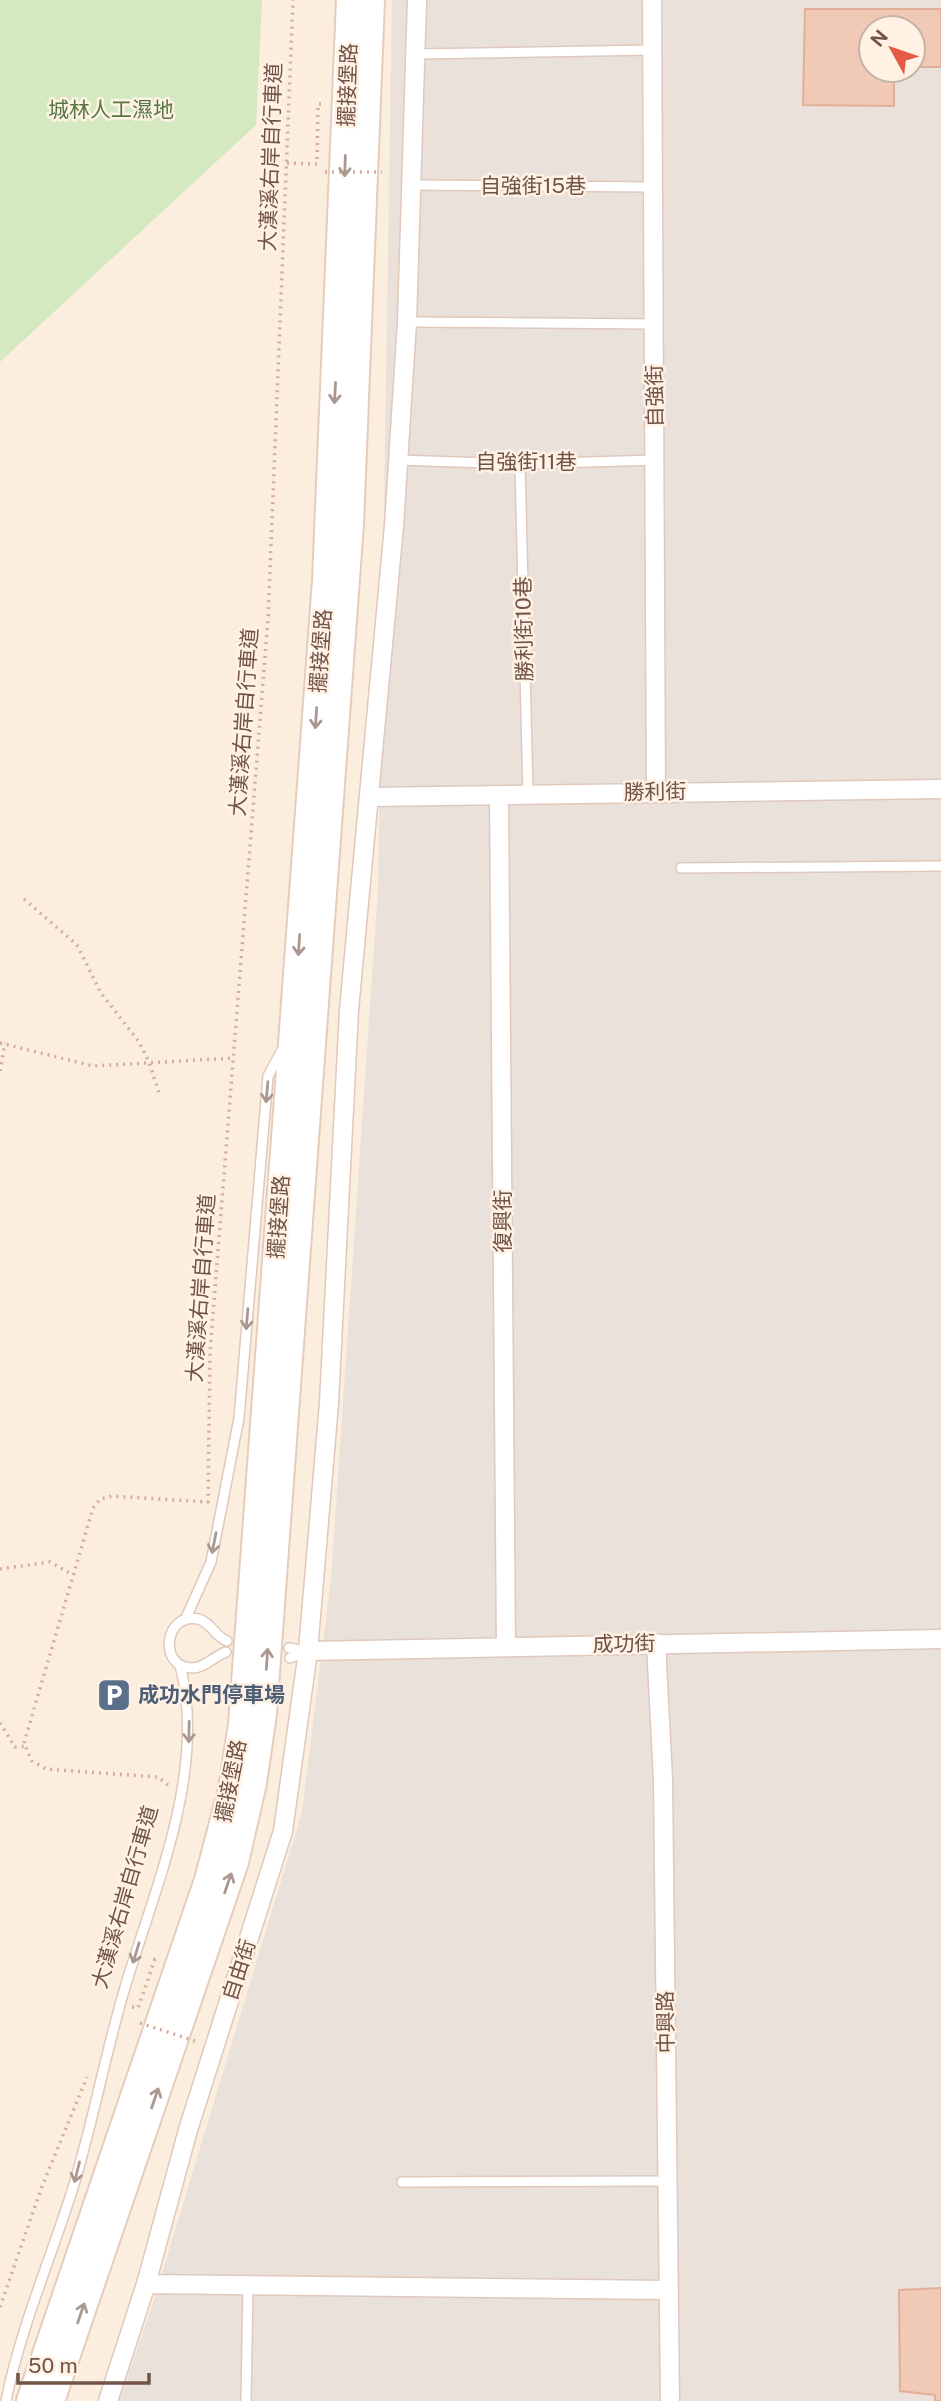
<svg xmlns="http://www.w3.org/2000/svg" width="941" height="2401" viewBox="0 0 941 2401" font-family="'Public Sans','Noto Sans TC',sans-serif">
	<rect width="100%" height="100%" fill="#fceedf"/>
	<path fill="#eae1db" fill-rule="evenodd" d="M392,0H941V2401H119L153,2303L302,1812L331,1579L378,888ZM871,28H913V70H871Z"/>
	<path fill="#d4e9bf" d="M0,0H262L256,125L0,362Z"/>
	<path fill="#f1c9b7" stroke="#e3ae98" stroke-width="2" d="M805,9H941V67H913V28H871V70H894V106L803,105Z
		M941,2288V2401H935V2395L900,2391L899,2290Z"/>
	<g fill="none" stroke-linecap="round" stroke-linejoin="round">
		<g stroke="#dfc9bc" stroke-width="12">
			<path id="lane" d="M416,54L653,50
				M410,185L653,187
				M407,322L654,324
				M398,460L520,464L656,460
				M520,464L528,794
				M681,868L941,866
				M185,1620L211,1562L239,1418L268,1076L282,1050
				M289,1648L306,1651
				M226,1652C214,1656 205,1668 192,1668C158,1668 164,1612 198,1619C211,1622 215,1637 227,1641
				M290,1658L308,1651
				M402,2182L668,2181
				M6,2401C20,2330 49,2263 71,2194C93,2125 105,2053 126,1984C156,1885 207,1769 180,1665
				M246,2401L248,2286"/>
		</g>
		<g stroke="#dfc9bc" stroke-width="21">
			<path id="street" d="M652,0L656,792
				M499,795L506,1647
				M369,797L941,789
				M656,1643L663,1780L670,2401
				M308,1651L941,1639
				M146,2284L669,2290
				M108,2401L146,2284L188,2130L283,1831L308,1651L329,1403L349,1010L394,526L407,322L417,0"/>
		</g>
		<g stroke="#e6ccbc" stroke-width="30">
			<path id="secondary" d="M30,2401L208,1880L232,1789L242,1724L326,580L350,0
				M51,2401L235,1862L253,1783L263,1714L350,524L371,0"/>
		</g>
		<path stroke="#d5ac9b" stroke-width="3.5" stroke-dasharray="2 5" stroke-linecap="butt" d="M287,163L317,164L318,104H325
			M24,899L77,945L101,993L139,1042L149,1062L160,1096
			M0,1043L93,1066L235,1058
			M0,1071L5,1043
			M0,1569L50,1562L73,1575
			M0,1723L15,1747L26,1746
			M168,1785L158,1777L46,1769L32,1761L24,1743L93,1508L100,1499L112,1496L208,1502L210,1352L268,619L293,0
			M132,2007L138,2008L155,1959L159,1960
			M0,2307L41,2189L87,2077"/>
		<use href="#lane" stroke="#fff" stroke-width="9"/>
		<use href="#street" stroke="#fff" stroke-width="18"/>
		<use href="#secondary" stroke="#fff" stroke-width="26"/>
		<path stroke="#d5ac9b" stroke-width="3.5" stroke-dasharray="2 5" stroke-linecap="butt" d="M325,172H382
			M140,2023L195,2041"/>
	</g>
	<defs><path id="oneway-shaft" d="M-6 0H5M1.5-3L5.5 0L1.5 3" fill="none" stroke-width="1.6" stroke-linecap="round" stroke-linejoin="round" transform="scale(1.75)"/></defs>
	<g stroke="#aa9891">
		<use href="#oneway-shaft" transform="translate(345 166) rotate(92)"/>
		<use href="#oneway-shaft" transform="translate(335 393) rotate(93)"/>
		<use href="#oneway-shaft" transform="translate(316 718) rotate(94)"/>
		<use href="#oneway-shaft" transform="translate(299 945) rotate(94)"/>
		<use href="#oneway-shaft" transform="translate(267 1092) rotate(95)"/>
		<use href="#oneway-shaft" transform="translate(247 1319) rotate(95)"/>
		<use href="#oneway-shaft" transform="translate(214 1543) rotate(101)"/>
		<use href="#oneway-shaft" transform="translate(267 1659) rotate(-86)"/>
		<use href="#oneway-shaft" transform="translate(189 1732) rotate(91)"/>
		<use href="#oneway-shaft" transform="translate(228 1883) rotate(-71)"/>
		<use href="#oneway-shaft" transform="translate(136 1953) rotate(107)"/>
		<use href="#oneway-shaft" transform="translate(155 2098) rotate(-71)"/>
		<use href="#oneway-shaft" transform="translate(77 2172) rotate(104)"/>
		<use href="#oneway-shaft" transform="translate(81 2313) rotate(-71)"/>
	</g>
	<defs>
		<g id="parking-square" transform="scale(1.75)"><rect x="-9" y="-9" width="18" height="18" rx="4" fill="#5c6f8a" stroke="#fff2e5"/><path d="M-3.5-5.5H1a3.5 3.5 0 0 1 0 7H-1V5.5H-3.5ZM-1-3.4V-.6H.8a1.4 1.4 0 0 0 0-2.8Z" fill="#fff"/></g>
	</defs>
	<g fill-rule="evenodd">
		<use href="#parking-square" x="114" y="1695"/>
	</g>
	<g text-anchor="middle" stroke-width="5" stroke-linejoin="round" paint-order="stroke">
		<g font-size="21" fill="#725348" stroke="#fff2e5">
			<text transform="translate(348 85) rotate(-88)" y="7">擺接堡路</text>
			<text transform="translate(271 157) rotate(-88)" y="7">大漢溪右岸自行車道</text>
			<text x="533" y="193">自強街15巷</text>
			<text transform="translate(655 396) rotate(-91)" y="7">自強街</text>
			<text x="526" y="469">自強街11巷</text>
			<text transform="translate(524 629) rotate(-91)" y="7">勝利街10巷</text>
			<text transform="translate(321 651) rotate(-86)" y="7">擺接堡路</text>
			<text transform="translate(244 722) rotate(-86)" y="7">大漢溪右岸自行車道</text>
			<text transform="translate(655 792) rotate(-1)" y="7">勝利街</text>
			<text transform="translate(279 1217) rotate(-86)" y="7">擺接堡路</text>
			<text transform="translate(503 1221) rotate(-90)" y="7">復興街</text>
			<text transform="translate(201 1288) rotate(-86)" y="7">大漢溪右岸自行車道</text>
			<text transform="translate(624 1644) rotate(-1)" y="7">成功街</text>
			<text transform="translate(231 1781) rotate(-79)" y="7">擺接堡路</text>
			<text transform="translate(125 1897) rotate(-74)" y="7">大漢溪右岸自行車道</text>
			<text transform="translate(239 1970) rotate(-72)" y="7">自由街</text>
			<text transform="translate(666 2022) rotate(-91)" y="7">中興路</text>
		</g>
		<g font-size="21" fill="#557840" stroke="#fff2e5">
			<text x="111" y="117">城林人工濕地</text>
		</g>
		<g font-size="21" font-weight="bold" fill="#4e5e75" stroke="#fff2e5" text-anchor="start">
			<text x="138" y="1702">成功水門停車場</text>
		</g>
	</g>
	<g transform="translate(892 49) rotate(310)"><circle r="33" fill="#fff2e5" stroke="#c7b2a6" stroke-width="2"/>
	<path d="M0-5L12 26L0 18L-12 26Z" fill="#e65944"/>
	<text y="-10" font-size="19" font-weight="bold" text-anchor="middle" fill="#725348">N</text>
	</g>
	<path d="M18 2373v10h131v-10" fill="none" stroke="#725348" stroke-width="3.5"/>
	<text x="28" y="2373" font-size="21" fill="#725348" stroke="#fff2e5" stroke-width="5" paint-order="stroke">50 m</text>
</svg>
